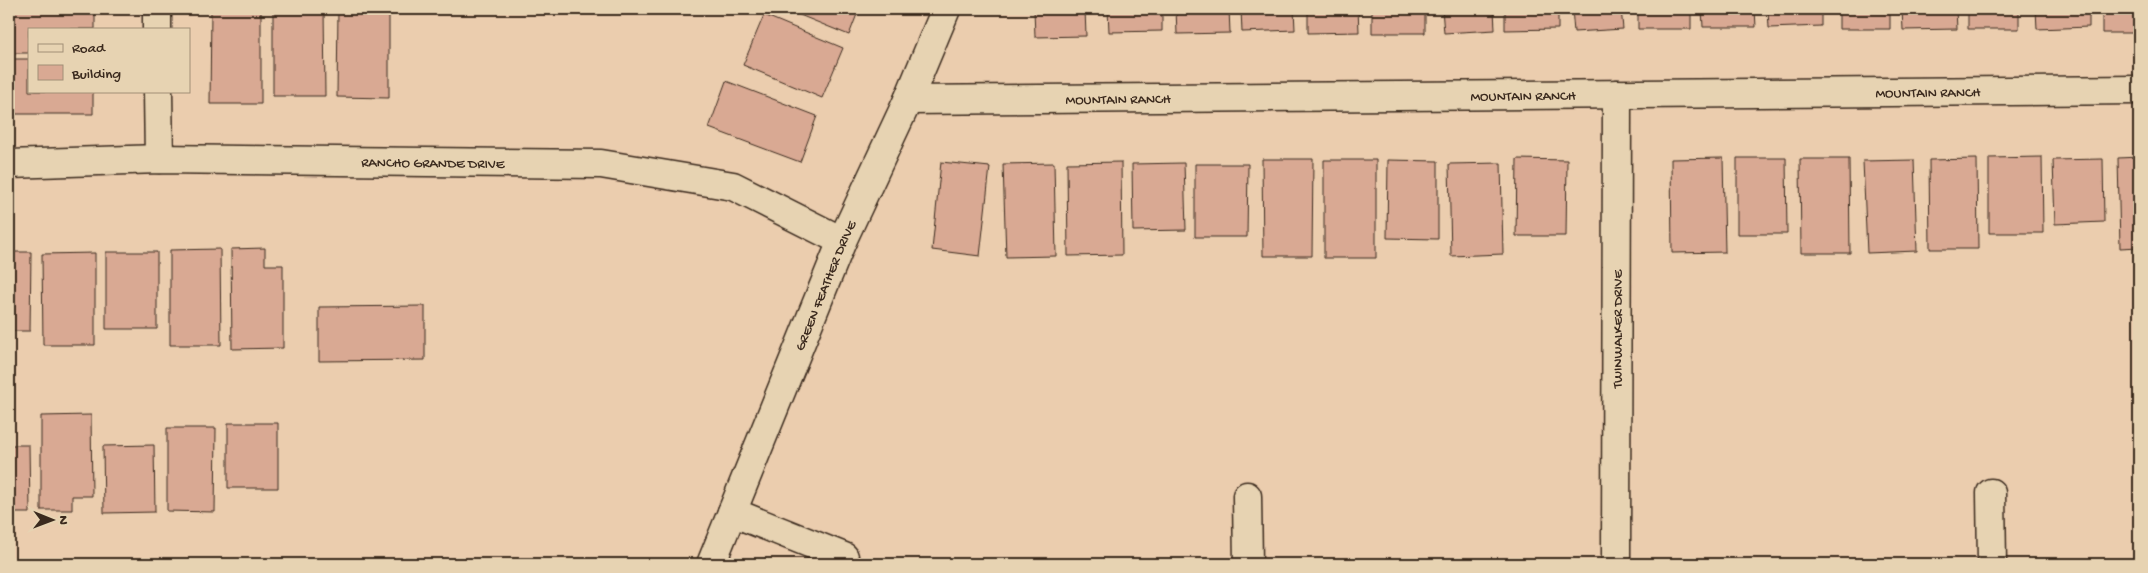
<svg xmlns="http://www.w3.org/2000/svg" width="2148" height="573" viewBox="0 0 2148 573" font-family="'Gochi Hand',sans-serif">
	<rect width="100%" height="100%" fill="#ebcdae"/>
	<filter id="ink" filterUnits="userSpaceOnUse"><feTurbulence type="fractalNoise" baseFrequency=".02" numOctaves="2"/><feDisplacementMap in="SourceGraphic" scale="10" xChannelSelector="R" yChannelSelector="G"/><feConvolveMatrix kernelMatrix="1 2 1 2 8 2 1 2 1" color-interpolation-filters="sRGB"/></filter>
	<g filter="url(#ink)">
		<path fill="#d9a993" stroke="#3b2a1e" d="M14,9H95V29H29V53H14Z
			M211,9H261V104H210Z
			M273,9H324L325,96H273Z
			M338,9H389V98L337,97Z
			M785,9H859L849,35Z
			M1034,9H1085L1086,36L1035,37Z
			M1108,9H1162V31L1109,32Z
			M1176,9H1229L1230,33L1177,34Z
			M1241,9H1294L1295,30L1242,32Z
			M1308,9H1358L1359,32L1308,33Z
			M1372,9H1425V33H1372Z
			M1442,9H1494L1495,30L1444,33Z
			M1505,9H1558V29L1505,30Z
			M1572,9H1621L1623,29L1574,32Z
			M1638,9H1691V29H1638Z
			M1702,9H1755L1756,27H1703Z
			M1768,9H1821V26L1769,28Z
			M1839,9H1890V29H1839Z
			M1902,9H1956L1957,29L1903,30Z
			M1968,9H2019V29H1968Z
			M2036,9H2089V27L2037,29Z
			M2102,9H2139V33H2102Z
			M764,15L843,48L822,98L743,65Z
			M9,59H29V91H93V114H9Z
			M726,81L817,116L800,162L709,128Z
			M2042,157L2043,233H1989V158Z
			M2139,157V247L2120,248L2118,158Z
			M1723,158L1725,252L1672,253L1671,159Z
			M1737,158H1786L1787,234H1737Z
			M1262,159H1313L1312,256H1263Z
			M1517,159L1567,160L1566,236H1516Z
			M1800,159H1849L1850,253H1801Z
			M1977,159L1978,249H1930L1929,160Z
			M2103,159L2104,222L2055,224L2053,160Z
			M1324,160H1376V258H1324Z
			M1388,160L1438,161V239L1387,238Z
			M1914,160L1917,251L1867,253L1863,161Z
			M941,162L990,167L980,256L932,250Z
			M1121,162L1122,255L1068,256L1067,163Z
			M1054,163L1056,256L1006,257L1003,164Z
			M1184,163L1186,230L1133,231L1132,164Z
			M1501,163L1503,254L1451,256L1449,164Z
			M1195,164H1248L1247,237H1195Z
			M265,248V265H283V348L232,349L231,249Z
			M220,249L221,345H170V250Z
			M9,252H31L30,331H9Z
			M106,252H157V329H106Z
			M95,253V345H43L42,254Z
			M425,306V360L319,361V307Z
			M91,415L92,496H72V510H41V416Z
			M228,423H278V488H228Z
			M167,428H216L215,512L167,511Z
			M9,445H29L30,513H9Z
			M154,445L155,512L104,513L103,446Z"/>
		<g fill="none" stroke-linecap="round" stroke-linejoin="round">
			<g stroke="#3b2a1e" stroke-width="31">
				<g id="minor">
					<path d="M157,9V29"/>
					<path d="M158,91L159,159"/>
					<path id="s1" d="M908,100L2139,90"/>
					<path id="s2" d="M9,164L159,159L601,164L733,186L842,241"/>
					<path d="M1991,493L1992,564"/>
					<path d="M1247,496L1248,564"/>
					<path d="M732,512L844,557"/>
					<path id="s3" d="M711,564L842,241L908,100L946,9"/>
					<path id="s4" d="M1616,564L1617,94"/>
				</g>
			</g>
			<use href="#minor" stroke="#e7d3b2" stroke-width="28"/>
		</g>
	</g>
	<g text-anchor="middle" stroke-width="4.5" stroke-linejoin="round" paint-order="stroke">
		<g font-size="14" fill="#3b2a1e" stroke="#e7d3b2">
			<text dy="5" stroke="none"><textPath href="#s1" startOffset="1020">MOUNTAIN RANCH</textPath></text>
			<text dy="5" stroke="none"><textPath href="#s1" startOffset="615">MOUNTAIN RANCH</textPath></text>
			<text dy="5" stroke="none"><textPath href="#s1" startOffset="210">MOUNTAIN RANCH</textPath></text>
			<text dy="5" stroke="none"><textPath href="#s2" startOffset="424">RANCHO GRANDE DRIVE</textPath></text>
			<text dy="5" stroke="none"><textPath href="#s3" startOffset="301">GREEN FEATHER DRIVE</textPath></text>
			<text dy="5" stroke="none"><textPath href="#s4" startOffset="235">TWINWALKER DRIVE</textPath></text>
		</g>
	</g>
	<rect width="2148" height="573" fill="none" stroke="#e7d3b2" stroke-width="30"/>
	<rect x="15" y="15" width="2118" height="543" fill="none" stroke="#3b2a1e" stroke-width="2" filter="url(#ink)"/>
	<rect x="28" y="28" width="162" height="65" fill="#e7d3b2" stroke="#a28f77"/>
	<rect x="38" y="44" width="25" height="8" fill="#e7d3b2" stroke="#a28f77"/>
	<text x="72" y="52" font-size="15" fill="#3b2a1e">Road</text>
	<rect x="38" y="65" width="25" height="15" fill="#d9a993" stroke="#a28f77"/>
	<text x="72" y="78" font-size="15" fill="#3b2a1e">Building</text>
	<g transform="translate(52 520) rotate(91)" stroke="#e7d3b2" stroke-width="4" paint-order="stroke">
	<path d="M0-4L9 19L0 12L-9 19Z" fill="#3b2a1e"/>
	<text y="-8" font-size="14" font-weight="bold" text-anchor="middle" fill="#3b2a1e">N</text>
	</g>
</svg>
